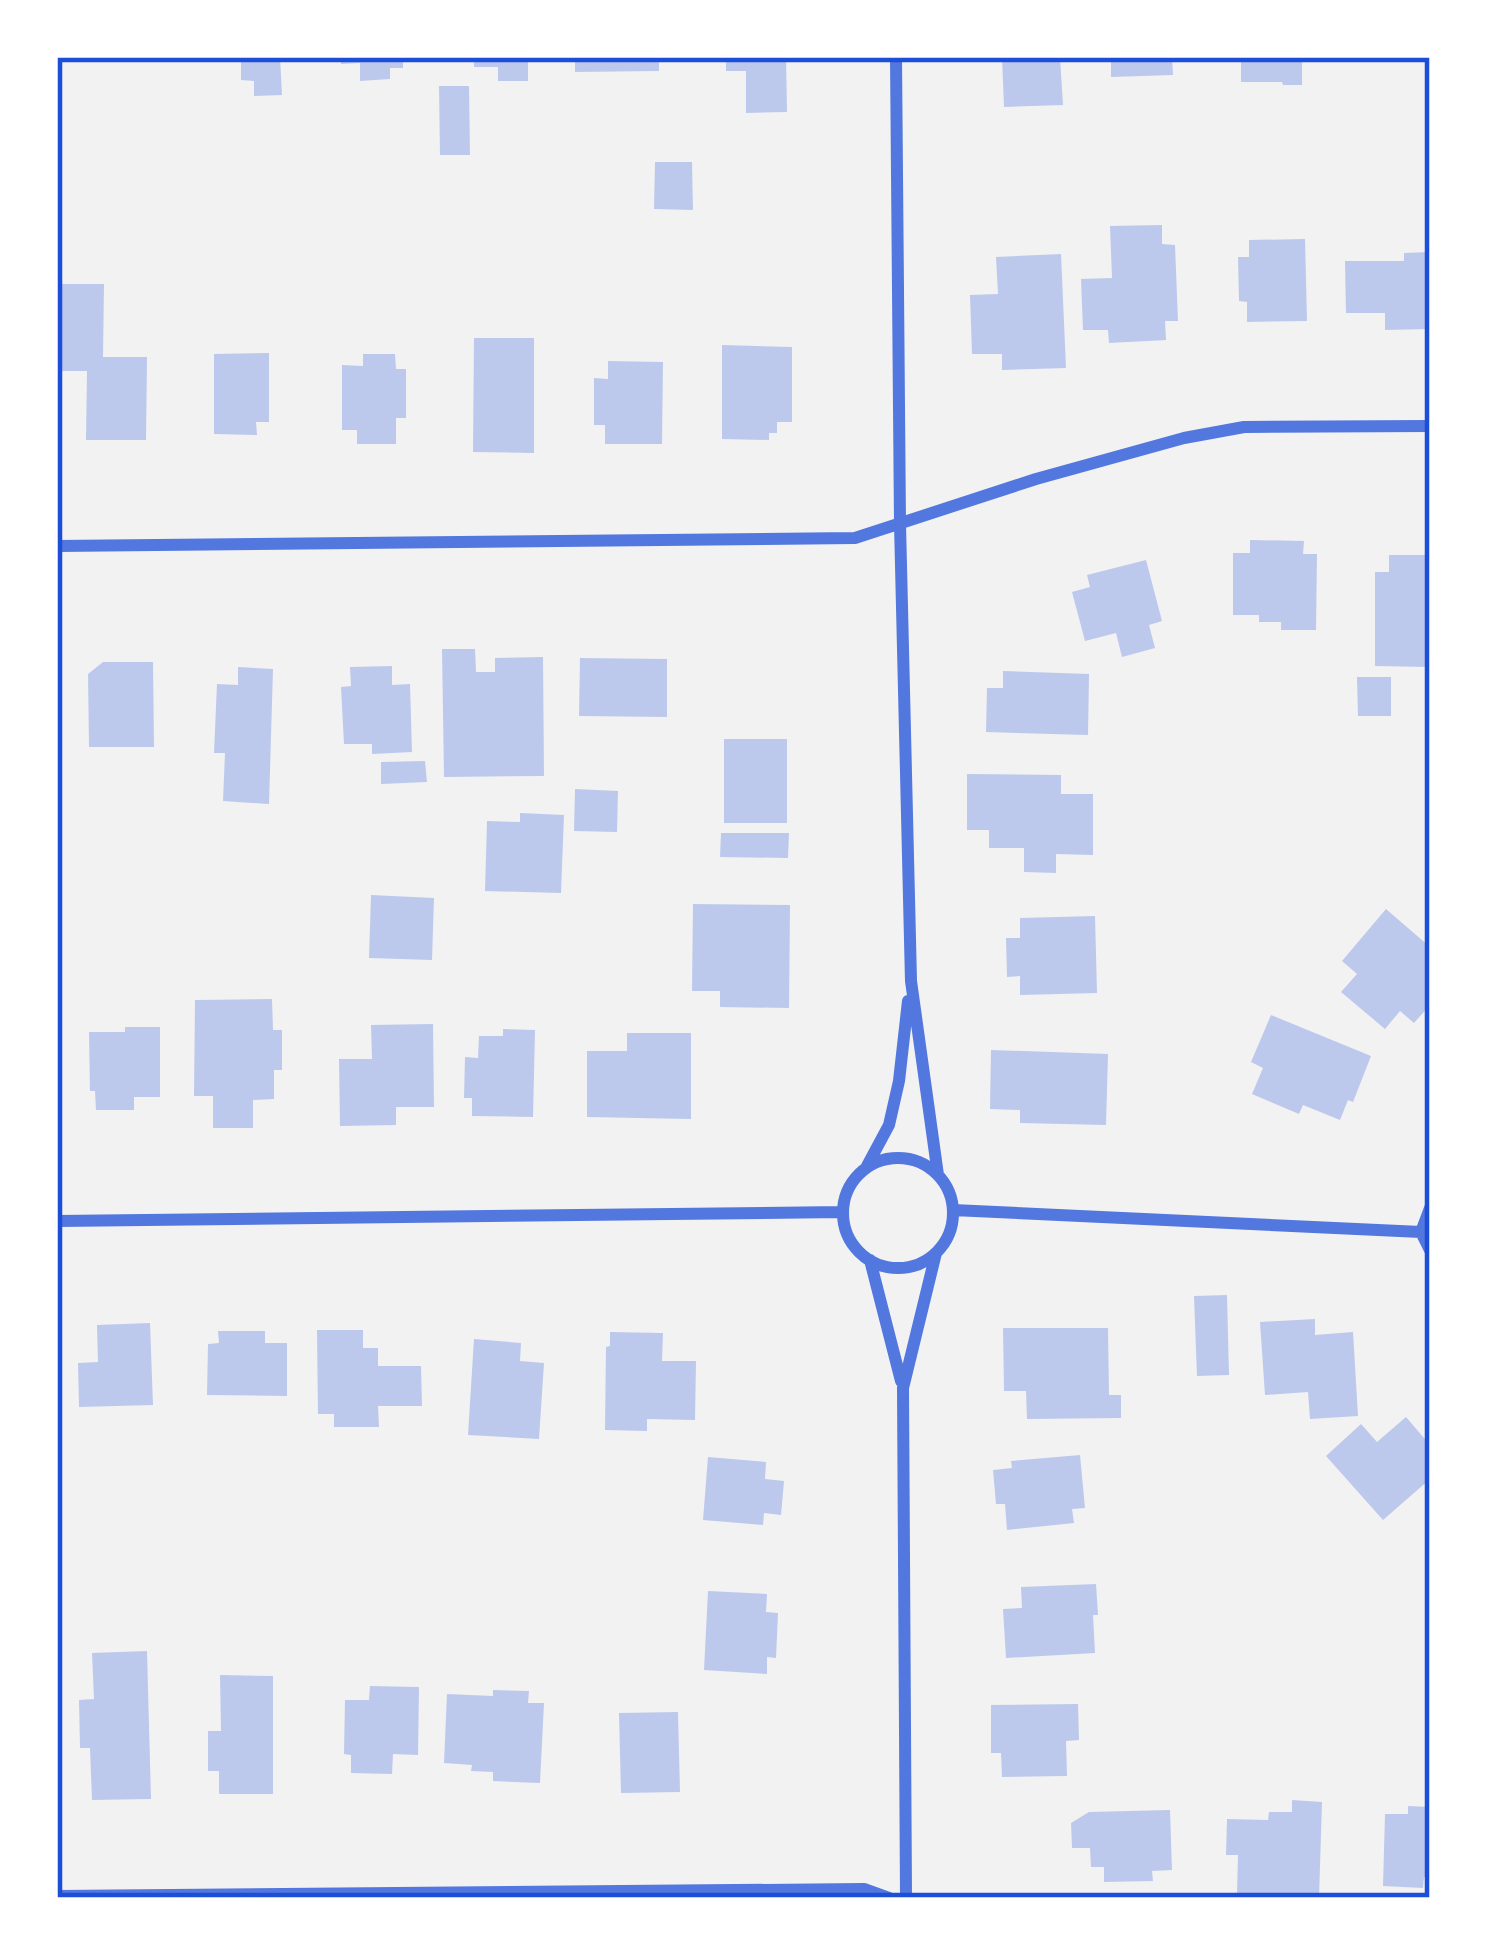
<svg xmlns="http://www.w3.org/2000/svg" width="1487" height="1955" viewBox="0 0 1487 1955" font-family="'Noto Sans',sans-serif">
	<rect width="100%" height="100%" fill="#f2f2f2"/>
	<path fill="#bdc9ec" d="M241,57H280L282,95L254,96V81L241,80Z
		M341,57H403V68H390V79L360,81V63L341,64Z
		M474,57H528V81H498V67H474Z
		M575,57H659V71L575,72Z
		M726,57H786L787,112L746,113V71H726Z
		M1002,57H1060L1063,105L1004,107Z
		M1111,57H1172L1173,75L1111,77Z
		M1241,57H1302V85H1283L1282,82H1241Z
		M439,86H469L470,155H440Z
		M655,162H692L693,210L654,209Z
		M1162,225V244L1175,245L1178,321H1165L1166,340L1109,343L1108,330H1083L1081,279L1112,278L1110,226Z
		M1305,239L1307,321L1247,322V302L1239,301L1238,257H1249V240Z
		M1430,252V329L1385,330V313H1346L1345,261H1404V253Z
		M1061,254L1066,368L1002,370V354H972L970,295L998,294L996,257Z
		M57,284H104L103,357H147L146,440H86L87,371H57Z
		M474,338H534V453L473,452Z
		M722,345L792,347V422H777V433H769V440L722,439Z
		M269,353V422H256L257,435L214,434V354Z
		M363,354H395L396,369H406V418H396V444H357V430H342V365L363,366Z
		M608,361L663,362L662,444H605V425H594V378L608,379Z
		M1250,540L1304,541L1303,554H1317L1316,630H1281V622H1259V615H1233V553H1250Z
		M1389,555H1427V566L1430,567V667L1375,666V572H1389Z
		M1146,560L1162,621L1149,625L1155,648L1122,657L1116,633L1085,641L1072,592L1090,587L1087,575Z
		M442,649H475L476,672H495V658L543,657L544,776L444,777Z
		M580,658L667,659V717L579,716Z
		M103,662H153L154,747H89L88,674Z
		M392,666V685L410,684L412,752L372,754V744H344L341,687L351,686L350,667Z
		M238,667L273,669L269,804L223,801L225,753H214L217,684L238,685Z
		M1003,671L1089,674L1088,735L986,732L987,688H1003Z
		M1357,677H1391V716H1358Z
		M724,739H787V823H724Z
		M425,761L427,782L381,784V762Z
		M967,774L1061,775V794H1093V855L1056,854V873L1024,872V848H989V830H967Z
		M575,789L618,791L617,832L574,831Z
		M520,813L564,815L561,893L485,891L487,821L520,822Z
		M721,833H789L788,858L720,857Z
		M371,895L434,898L432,960L369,958Z
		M693,904L790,905L789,1008L720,1007V991H692Z
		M1386,909L1430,947V1005L1414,1023L1400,1011L1385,1029L1341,992L1357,974L1342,961Z
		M1095,916L1097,993L1020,995V976L1007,977L1006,938H1020V918Z
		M272,999L273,1030H282V1070H274V1099L253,1100V1128H213V1096H194L195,1000Z
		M1271,1015L1371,1056L1353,1102L1348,1100L1340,1120L1303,1105L1299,1114L1252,1094L1263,1068L1251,1062Z
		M433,1024L434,1107H396V1125L340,1126L339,1059H372L371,1025Z
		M125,1027H160V1097H134V1110H96L95,1091H90L89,1032H125Z
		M503,1029L535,1030L533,1117L472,1116V1098H464L465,1057L478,1058L479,1036H503Z
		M627,1033H691V1119L587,1117V1051H627Z
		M991,1050L1108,1054L1106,1125L1020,1123V1110L990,1109Z
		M1227,1295L1229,1375L1197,1376L1194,1296Z
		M1315,1319V1335L1353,1332L1358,1416L1310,1419L1308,1392L1265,1395L1260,1322Z
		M150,1323L153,1405L79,1407L78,1363L98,1362L97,1325Z
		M1003,1328H1108L1109,1395H1121V1418L1027,1419L1026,1391H1004Z
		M317,1330H363V1348H378V1366H421L422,1406H378L379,1427H334V1414H318Z
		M218,1331H265V1343H287V1396L207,1395L208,1344L219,1343Z
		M610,1332L663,1333L662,1361H696L695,1420L647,1419V1431L605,1430L606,1347L610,1346Z
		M474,1339L521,1343L520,1361L544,1363L539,1439L468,1435Z
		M1406,1417L1430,1445V1479L1383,1520L1326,1456L1361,1424L1377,1442Z
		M1080,1455L1085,1508L1072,1509L1074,1523L1007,1530L1005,1504H996L993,1470L1012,1468L1011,1461Z
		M708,1457L766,1462L765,1479L784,1481L781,1515L764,1513L763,1525L703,1520Z
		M1096,1584L1098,1615H1093L1095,1653L1006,1658L1003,1609L1022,1608L1021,1587Z
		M708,1591L767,1594L766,1612L778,1613L776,1658L767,1657V1674L704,1670Z
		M147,1651L151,1799L92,1800L90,1748H80L79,1700L94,1699L92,1653Z
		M220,1675L273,1676V1794H219V1771H208V1731H221Z
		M370,1686L419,1687L418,1755L393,1754L392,1774L351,1773V1755L344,1754L345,1700H369Z
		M493,1690L529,1691L528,1703H544L540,1783L493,1781V1772L471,1771L472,1765L444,1763L447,1694L493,1696Z
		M1078,1704L1079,1740L1066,1741L1067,1776L1002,1777L1001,1753H991V1705Z
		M678,1712L680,1792L621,1793L619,1713Z
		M1292,1800L1322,1802L1319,1898L1237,1895L1238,1855H1226L1227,1819L1268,1820L1269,1812H1292Z
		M1408,1806L1430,1807V1877H1424L1423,1888L1383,1886L1385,1814H1408Z
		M1170,1810L1172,1870L1152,1871L1153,1881L1104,1882V1867H1091L1090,1848H1072L1071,1823L1089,1812Z"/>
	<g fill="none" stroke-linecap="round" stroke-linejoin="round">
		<path stroke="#5277de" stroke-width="12" d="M896,57L900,524L911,981L938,1175
			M57,546L855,538L1036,479L1184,438L1244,427L1430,426
			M843 1213a55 55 0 1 1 110 0a55 55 0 1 1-110 0Z
			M867,1166L889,1125L899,1081L908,1001
			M1430,1208L1421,1232L1430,1250
			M953,1210L1421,1232
			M57,1221L842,1212
			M870,1260L901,1381
			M57,1896L864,1889L889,1898
			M906,1898L903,1388L936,1253"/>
	</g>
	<rect width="1487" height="1955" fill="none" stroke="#ffffff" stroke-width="120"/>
	<rect x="60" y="60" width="1367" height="1835" fill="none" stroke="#1d4ed8" stroke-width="4.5"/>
</svg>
